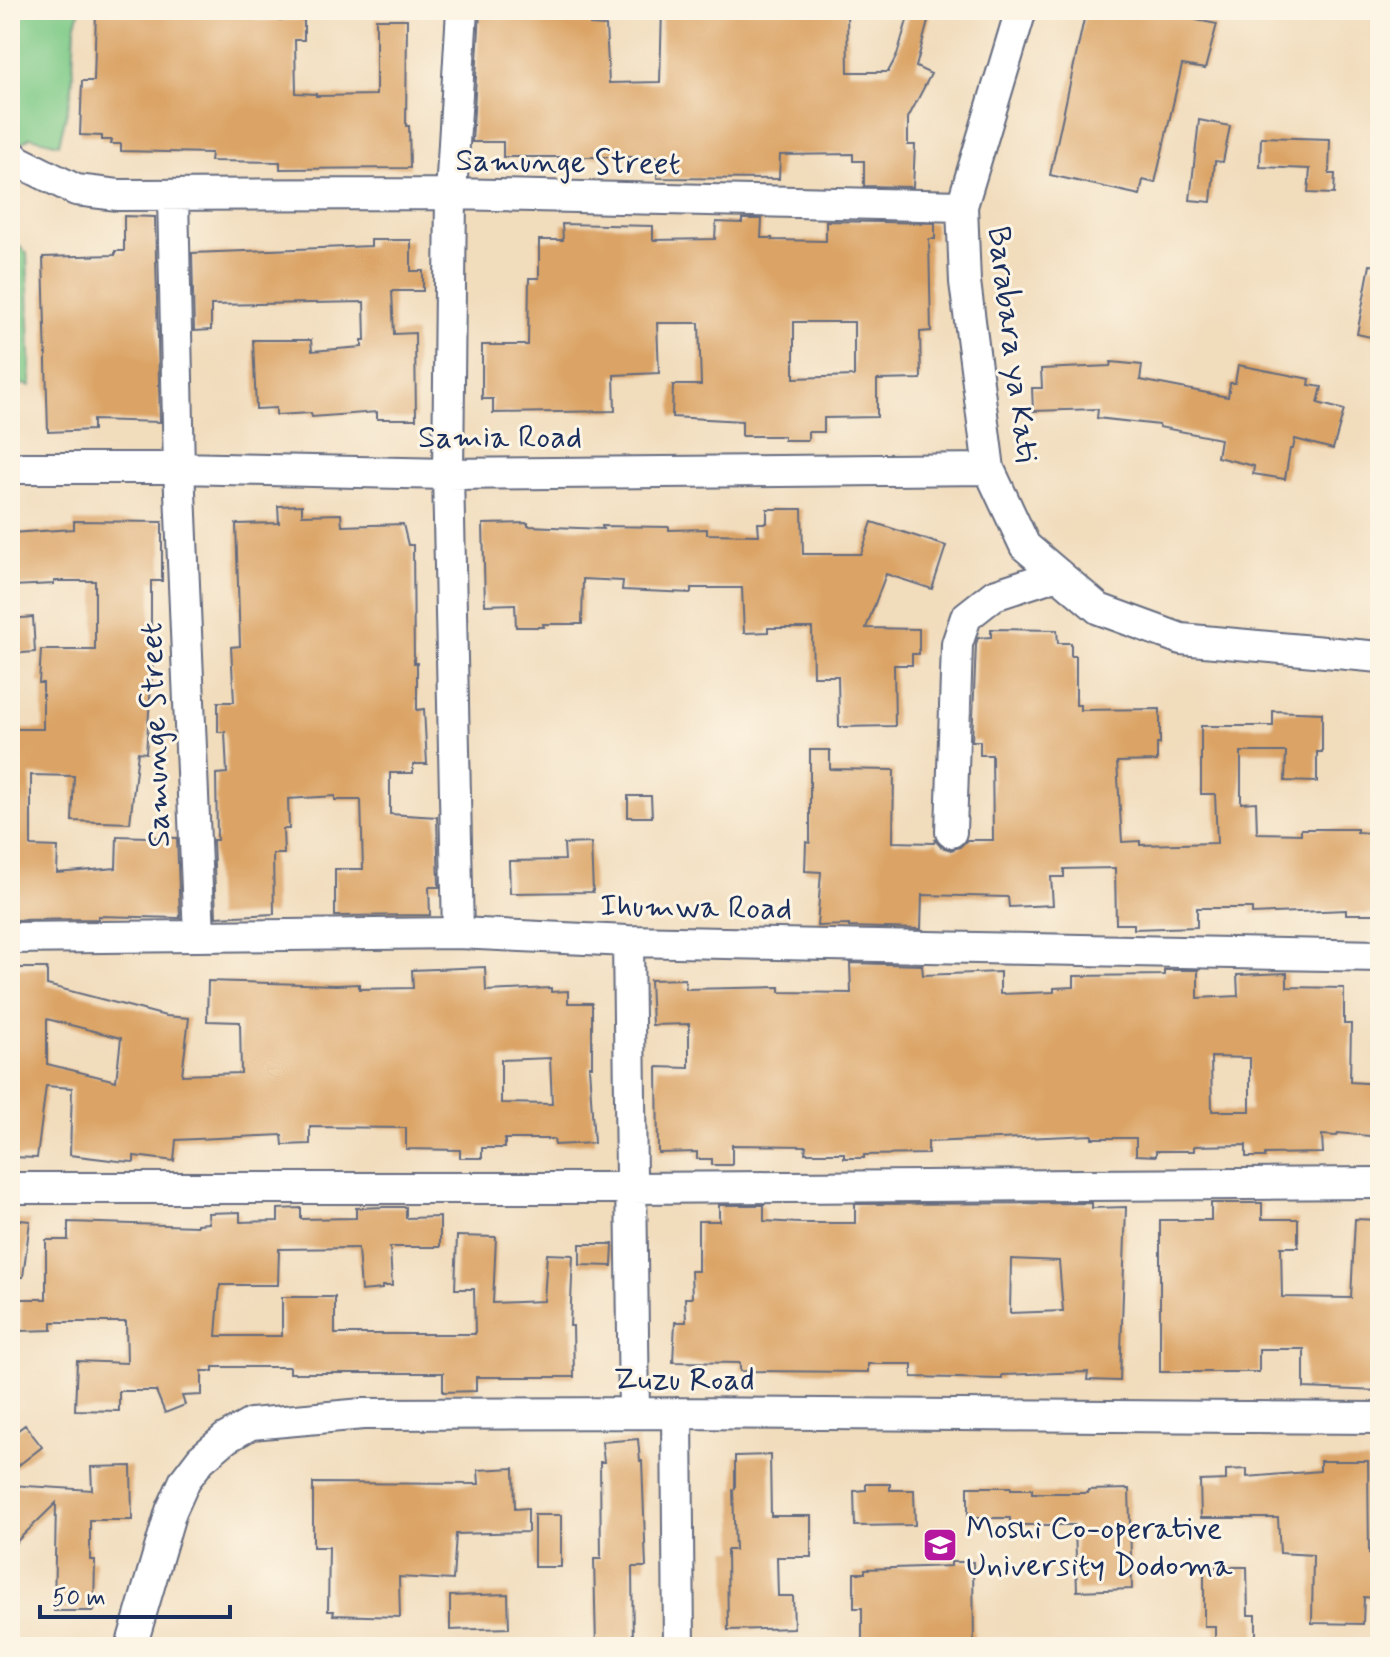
<svg xmlns="http://www.w3.org/2000/svg" width="1390" height="1657" viewBox="0 0 1390 1657" font-family="Mynerve,sans-serif">
	<rect width="100%" height="100%" fill="#fcf5e5"/>
	<filter id="ink" filterUnits="userSpaceOnUse"><feTurbulence type="fractalNoise" baseFrequency=".0125" numOctaves="2"/><feDisplacementMap in="SourceGraphic" scale="16" xChannelSelector="R" yChannelSelector="G"/><feConvolveMatrix kernelMatrix="1 2 1 2 8 2 1 2 1" color-interpolation-filters="sRGB"/></filter>
	<filter id="wash" filterUnits="userSpaceOnUse"><feTurbulence type="fractalNoise" baseFrequency=".006" numOctaves="4" result="noise"/><feDisplacementMap in="SourceGraphic" scale="32" xChannelSelector="R" yChannelSelector="G"/><feGaussianBlur stdDeviation="1.8" result="paint"/><feColorMatrix in="noise" values="0 0 0 0 0 0 0 0 0 0 0 0 0 0 0 0 0 1.4 0 .05"/><feComposite in="paint" operator="in"/></filter>
	<g filter="url(#wash)">
		<rect width="100%" height="100%" fill="#f1dcbc"/>
		<path fill="#80cb89" stroke="#4e7d74" stroke-width="2" d="M10,10H80L75,27L72,90L59,144L30,137L10,151Z
			M10,238L27,253L31,386L10,381Z"/>
		<g id="blocks">
			<path fill="#dba466" fill-rule="evenodd" d="M96,10H256V20H304V40H295L296,93L316,94V96L376,95V19H407L406,126H409L410,168L280,169V162L210,161L211,153L121,151V144H111L112,140H102V136L80,135L82,81H94Z
				M499,10H590V25L606,26L609,83L660,82L662,10H847L848,72H888L897,55L910,10H931L916,67L931,74L908,118V145H915L913,187L864,186V161H853V154L780,155L779,179L657,178V157H503V142H472L480,12H499Z
				M1086,10H1199L1196,20L1217,24L1205,69L1182,65L1155,183L1143,180L1140,195L1050,175Z
				M1199,120L1230,126L1223,162L1215,161L1211,202L1190,200Z
				M1261,137L1330,139L1329,174H1335L1334,194L1308,193L1310,169L1260,167Z
				M124,216L155,217L160,422L93,420V430L48,432L43,257L115,255V251H124Z
				M742,219H762L761,238H772V240L826,241V221L935,223V239H929L931,331L920,332L921,379L877,380V417L824,418V432H808V440H784V436H742V421L672,417L673,385H701L699,323H657L659,373L614,375L615,411L493,413V399H482V345H528L529,278H539V240H563L562,224L653,226V240L715,239L716,222L742,223ZM794,322H854V376L794,378Z
				M371,240H411V271H423V291H392L394,334L415,333L416,419H377V412L312,417L311,413L276,415V408L256,409L253,340H311L312,351L362,347V340H365L364,302L211,305V330L194,331L192,253L371,246Z
				M1370,265L1380,266V339L1357,334Z
				M1111,362L1142,365L1140,380L1228,397L1230,383H1235L1238,365L1310,379L1309,385L1322,387L1318,403L1344,410L1333,449L1295,439L1293,449H1290L1285,479L1253,474L1254,466L1217,457L1220,439L1159,427V425L1097,418L1098,409L1033,411L1032,388H1042L1041,369L1110,366Z
				M302,505V515L341,514L342,526L403,524L408,545H413L414,663H417V710L424,709L427,764H413V773H390V814L437,817L439,887H429L430,915L335,916V869H363L361,800H335V796L288,799L289,829H283L284,854H273L274,914L216,917L213,840H217L216,774L227,773L225,732H218V702H234L231,647L240,646L236,524L279,523L278,506Z
				M767,509H802L803,554H861L872,522L946,546L932,589L886,574L866,628L919,629V654H912V665H894L895,726L839,727L838,676H813L812,628H768V632L744,633L742,588H691V593L622,590L623,581L583,579L582,624H543L544,627H516L515,604L485,605L483,524L528,523V526L603,529L602,526L669,527V530L707,529V534L759,535L758,523H767Z
				M74,521L162,522V581H151V658H153L146,753L138,752L130,823L72,821L74,776L31,775V846L58,847L57,873L116,868L117,836L177,838L180,918L98,916V919L12,920L10,729H43V683H39L41,650H95V581H54V584L13,586L10,533L74,529Z
				M33,617L35,652L10,654V619Z
				M991,629L1057,630L1058,643H1071V656H1076V705H1080V710L1160,709V744H1157V761L1117,762L1122,842L1140,841V845L1217,843L1215,794H1201V726H1273V711L1322,713V752H1317V782L1285,781L1286,752H1241V803L1256,802L1257,833L1301,834V829H1357V832L1380,834V914H1346V910L1252,914V908H1197V927L1134,929V924H1116L1115,868L1064,869V877H1051L1053,905L1009,907L1008,897L922,895L921,929L849,927V925L817,926L821,872L805,871L806,842L810,843V750H830V769L894,770L893,842L934,843L935,840L941,847L951,850L960,847L967,840H993L992,755H980V741H972L976,644L978,638L991,637Z
				M628,796H651L652,817H628Z
				M591,843L593,892L510,893L509,861L565,860L564,844Z
				M850,963L922,965L923,975L1000,972V994L1054,992V988L1074,987V976L1164,975V970H1198V998L1238,996L1237,975L1287,973V987L1344,988V1024H1351L1350,1082L1380,1084V1137L1338,1133L1337,1136L1322,1135L1323,1153L1265,1154V1157H1246V1145L1194,1146V1151H1156V1156L1136,1155V1138H1092V1135L928,1142V1154L864,1155V1158H844V1153H805L806,1146L732,1145V1165H712V1159H697V1152L658,1153L657,1067L689,1068V1024L652,1025L650,980L685,979L686,989L780,987V992L851,993ZM1211,1057L1250,1058V1111H1212Z
				M485,967L486,991L551,988V992L568,991V1003H592V1066H589L594,1143L555,1145L554,1139H505V1148H482V1158H460V1150L406,1149V1128L310,1127V1144L283,1145L282,1135L176,1140L174,1161L134,1156V1162L119,1161L70,1155L72,1088L46,1086L37,1158L10,1157V1110H15L16,1058H10L11,968H47V985L166,1016L189,1018L182,1075L241,1073L240,1022L207,1021L208,981L336,985L359,984V989L413,988L412,970ZM47,1019L121,1038L116,1081L47,1064ZM550,1058L552,1104L501,1103V1060Z
				M1092,1203V1208L1126,1207L1120,1381L1087,1380L1088,1372L1002,1375V1379L912,1377V1364H868V1372L740,1371V1363L673,1362L675,1322H686L685,1298H692L691,1271H698V1221H719V1205H764V1221L800,1223H855V1204ZM1011,1259L1059,1261L1063,1311L1010,1313Z
				M1211,1203H1262V1219H1298V1247H1281L1282,1297L1351,1298L1355,1219L1380,1220V1391L1304,1388V1349H1259V1372H1160V1220H1211Z
				M385,1207H406V1218L440,1217V1247H390L392,1286H382V1289L361,1291L358,1248L279,1249L278,1285H220L216,1336H282V1297H335V1334H475L474,1289H455L457,1236L496,1237L493,1303L544,1301L547,1254L573,1255L570,1326H573L574,1377H476V1391L443,1392V1373H290V1367H213V1371H202V1395L182,1396L185,1405L165,1413L156,1391H119V1411L75,1410L77,1361L127,1363L126,1322H52V1330L21,1331V1299H46V1240H68V1222L197,1226V1224L209,1223L208,1213L240,1212V1222L278,1221V1209L301,1208V1219L356,1218V1208Z
				M10,1219L30,1221L23,1277H10Z
				M580,1244H613L612,1266L580,1265Z
				M25,1425L42,1447L10,1472V1436Z
				M638,1439L640,1461H642L646,1567H632L633,1647H596L594,1559H601L600,1462H604L602,1442Z
				M770,1455L771,1516H811V1557H777L778,1596H793L794,1628L728,1630L727,1550H735L733,1490L735,1489V1456Z
				M1320,1461H1368L1369,1554H1374L1375,1598L1364,1597L1363,1624L1312,1623L1313,1555L1280,1553L1278,1518H1201L1200,1481L1226,1480V1470L1247,1469V1477L1320,1471Z
				M131,1466L132,1520H90V1560H95L94,1611H54L56,1503L10,1548V1485L92,1490L91,1467Z
				M514,1468L515,1509L528,1508V1532L456,1534L453,1580L399,1577L400,1617L333,1615L334,1611H328L329,1547H313V1483L479,1484L478,1470Z
				M866,1484H890V1490H914L915,1525L855,1526L854,1491L866,1490Z
				M968,1487H1011V1489H1032V1493H1088V1490L1129,1489L1132,1589L1077,1591L1075,1525H1010V1518H968Z
				M534,1515H561V1567H534Z
				M951,1562H973L974,1647H862V1608H854V1573H865V1569L951,1566Z
				M1204,1567H1247L1248,1615H1256V1637H1249V1647H1215V1626H1204Z
				M508,1594L509,1628L450,1630V1596Z"/>
		</g>
	</g>
	<g filter="url(#ink)">
		<use href="#blocks" fill-opacity="0" stroke="#666c7f" stroke-width="2"/>
		<g fill="none" stroke-linecap="round" stroke-linejoin="round">
			<g stroke="#666c7f" stroke-width="34">
				<path id="street" d="M1021,10L962,206L965,282L989,469L1025,546L1099,609L1181,639L1380,657
					M10,153L18,161L76,190L118,195L451,194L962,206
					M173,197L179,468L199,935
					M10,468H179L448,474L989,469
					M951,832L957,644L966,617L994,595L1058,574
					M458,933L448,474L451,194L462,10
					M10,938L458,933L628,941L1380,956
					M628,941L634,1413
					M10,1188H630L1380,1183
					M677,1413L679,1647
					M131,1647L171,1511L185,1480L201,1459L226,1438L251,1424L363,1414L677,1413L1380,1418"/>
			</g>
			<use href="#street" stroke="#fff" stroke-width="30"/>
		</g>
	</g>
	<defs>
		<g id="university-square" transform="scale(1.8)"><rect x="-9" y="-9" width="18" height="18" rx="4" fill="#b5179e" stroke="#fcf5e5"/><path d="M0-5L7-2L0 1L-7-2ZM-4 1L0 2.5L4 1V4Q0 6-4 4Z" fill="#fff"/></g>
	</defs>
	<g fill-rule="evenodd">
		<use href="#university-square" x="940" y="1545"/>
	</g>
	<g text-anchor="middle" stroke-width="6" stroke-linejoin="round" paint-order="stroke">
		<g font-size="32" fill="#1b2f5e" stroke="#fcf5e5">
			<text transform="translate(568 161) rotate(1)" y="11">Samunge Street</text>
			<text transform="translate(1014 344) rotate(83)" y="11">Barabara ya Kati</text>
			<text x="500" y="447">Samia Road</text>
			<text transform="translate(154 735) rotate(-92)" y="11">Samunge Street</text>
			<text transform="translate(696 906) rotate(1)" y="11">Ihumwa Road</text>
			<text x="684" y="1389">Zuzu Road</text>
		</g>
		<g font-size="32" fill="#1b2f5e" stroke="#fcf5e5" text-anchor="start">
			<text x="966" y="1538">Moshi Co-operative<tspan x="966" dy="37">University Dodoma</tspan></text>
		</g>
	</g>
	<rect width="1390" height="1657" fill="none" stroke="#fcf5e5" stroke-width="40"/>
	<path d="M40 1605v12h190v-12" fill="none" stroke="#1b2f5e" stroke-width="4"/>
	<text x="52" y="1605" font-size="24" fill="#1b2f5e" stroke="#fcf5e5" stroke-width="6" paint-order="stroke">50 m</text>
</svg>
